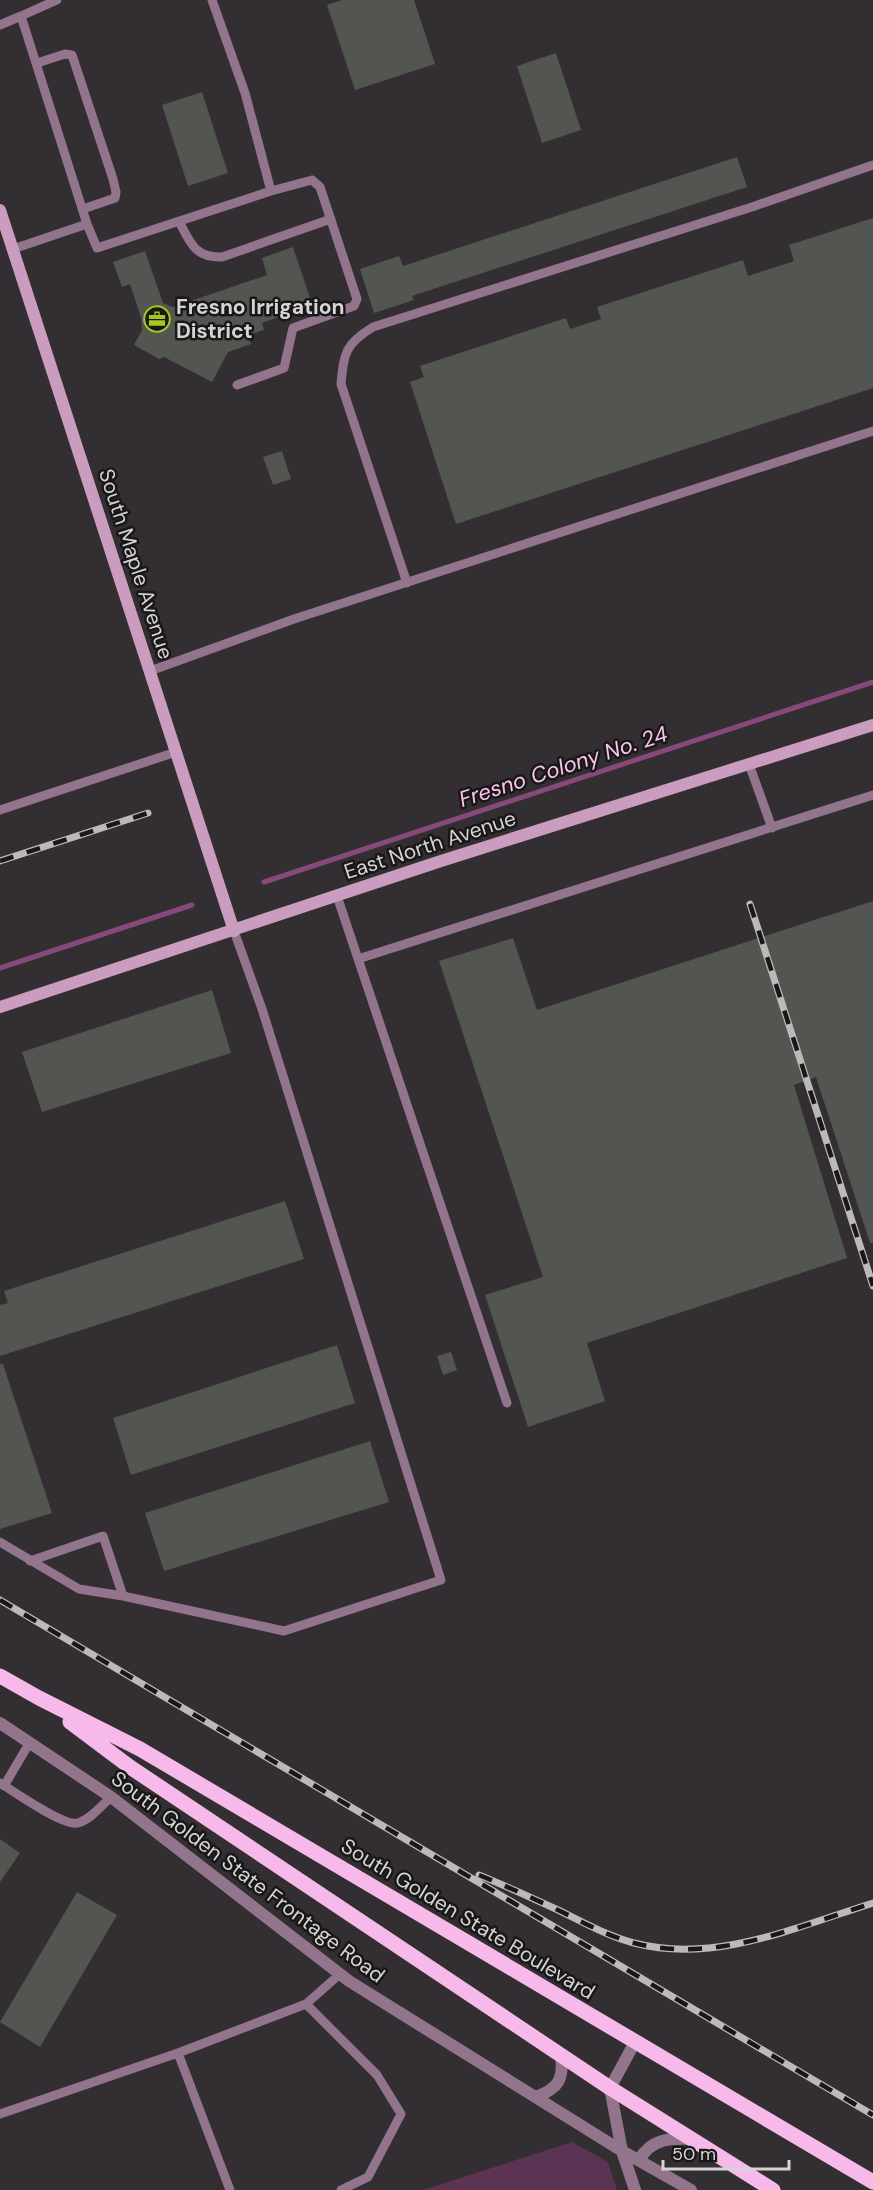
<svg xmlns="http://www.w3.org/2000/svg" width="873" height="2190" viewBox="0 0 873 2190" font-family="'DM Sans',sans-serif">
	<rect width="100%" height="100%" fill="#322e31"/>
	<path fill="#5b3353" d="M572,2142L608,2162L617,2190H423Z"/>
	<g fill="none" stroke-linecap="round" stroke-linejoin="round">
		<path stroke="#87497c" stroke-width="5" d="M264,882L873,682
			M0,968L192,905"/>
	</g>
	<path fill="#535550" d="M342,0H414L435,64L355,90L327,5Z
		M556,53L581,130L542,143L517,66Z
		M202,92L228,173L188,186L162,105Z
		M737,157L747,187L412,296L414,300L374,313L360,269L399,256L403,266Z
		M873,218V388L456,524L410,382L424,377L420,366L566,318L570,329L601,319L597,307L743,260L748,276L794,261L789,245Z
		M293,247L311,301L285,310L287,314L262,323L264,330L248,335L251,344L228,352L212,382L164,357L159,359L134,345L142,330L141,318L130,284L122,287L113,262L145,251L163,303L173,307L267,275L262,258Z
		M282,451L291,479L273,485L263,457Z
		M873,901V1243H870L816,1077L794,1085L847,1258L587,1343L605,1401L528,1427L485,1295L543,1277L439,961L513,938L537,1010Z
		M212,990L231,1053L42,1112L22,1052Z
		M285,1201L304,1259L0,1356V1305L8,1303L4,1291Z
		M337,1345L355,1403L131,1475L113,1418Z
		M451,1352L457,1370L443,1375L437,1356Z
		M0,1364H3L52,1513L0,1529Z
		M370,1441L389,1502L164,1571L145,1513Z
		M0,1839L20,1853L0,1882Z
		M77,1892L117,1915L40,2047L0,2022Z"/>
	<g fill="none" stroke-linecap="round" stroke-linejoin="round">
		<path stroke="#92758c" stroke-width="9" d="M21,16L57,0
			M0,25L21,16L87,224L13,249
			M37,63L65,54L72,55L113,179L116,192L115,198L83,209
			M179,221C190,243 195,258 222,257L331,219
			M87,224L97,248L271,191L245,93L212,0
			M237,385L284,368L293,328L354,306L357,299L320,187L312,180L271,191
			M407,583L341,384C344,353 345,344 373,327L752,207L873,165
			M150,671L294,619L873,431
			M749,764L772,828
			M0,810L176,752
			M337,896L507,1403
			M358,959L873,795
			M0,1542L79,1589L123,1596L284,1631L441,1580L262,1009L234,931
			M30,1561L103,1536L123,1596
			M0,1783C15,1792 64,1827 78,1823C91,1819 102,1805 111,1797
			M4,1786L30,1742
			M306,2004L377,2075L401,2114L368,2177L341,2190
			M178,2053L230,2190
			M0,2114L178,2053L306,2004L340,1974"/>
		<path stroke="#92758c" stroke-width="12" d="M0,1723L111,1797L349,1981L622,2151L691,2190
			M635,2042L610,2088L622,2151L635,2190
			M535,2097C559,2089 564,2079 561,2055
			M639,2160C651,2139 669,2138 691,2139"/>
		<path stroke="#ca9cc0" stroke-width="12" d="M0,210L234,931
			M0,1007L441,861L873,725"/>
		<path stroke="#f6b9e9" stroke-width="15" d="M0,1676L39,1698L140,1749L873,2182
			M70,1722L130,1767L610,2088L773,2190"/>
		<g stroke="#bcb9bb" stroke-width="7">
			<path id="rail" d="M0,861L148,813
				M750,904L873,1286
				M0,1600L873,2115
				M479,1875C506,1886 532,1898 558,1910C583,1922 607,1936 634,1943C715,1964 796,1927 873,1903"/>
		</g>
		<use href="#rail" stroke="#191718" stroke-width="4.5" stroke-dasharray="14" stroke-linecap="butt"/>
	</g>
	<defs>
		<g id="office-ring" transform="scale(1.35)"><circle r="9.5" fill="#191718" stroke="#a5c823" stroke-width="1.5"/><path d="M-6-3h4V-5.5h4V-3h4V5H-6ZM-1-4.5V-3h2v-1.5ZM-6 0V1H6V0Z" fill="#a5c823"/></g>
	</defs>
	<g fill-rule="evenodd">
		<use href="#office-ring" x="157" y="319"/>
	</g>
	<g text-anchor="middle" stroke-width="5" stroke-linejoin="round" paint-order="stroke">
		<g font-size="21" font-weight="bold" fill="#d7d4d6" stroke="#191718" text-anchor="start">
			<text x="176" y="314">Fresno Irrigation<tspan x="176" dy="24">District</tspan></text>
		</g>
		<g font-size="21" fill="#d7d4d6" stroke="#191718">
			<text transform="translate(136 564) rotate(72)" y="7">South Maple Avenue</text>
			<text transform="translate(430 845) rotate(-18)" y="7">East North Avenue</text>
			<text transform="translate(248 1877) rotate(37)" y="7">South Golden State Frontage Road</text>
			<text transform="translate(468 1919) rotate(31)" y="7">South Golden State Boulevard</text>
		</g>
		<g font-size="22" font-style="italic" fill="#fbc5f0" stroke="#191718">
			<text transform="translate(563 766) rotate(-18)" y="8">Fresno Colony No. 24</text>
		</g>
	</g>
	<path d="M663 2160v9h126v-9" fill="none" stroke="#d7d4d6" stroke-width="3"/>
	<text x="672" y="2160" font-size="18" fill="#d7d4d6" stroke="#191718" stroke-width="4.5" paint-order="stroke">50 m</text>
</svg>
